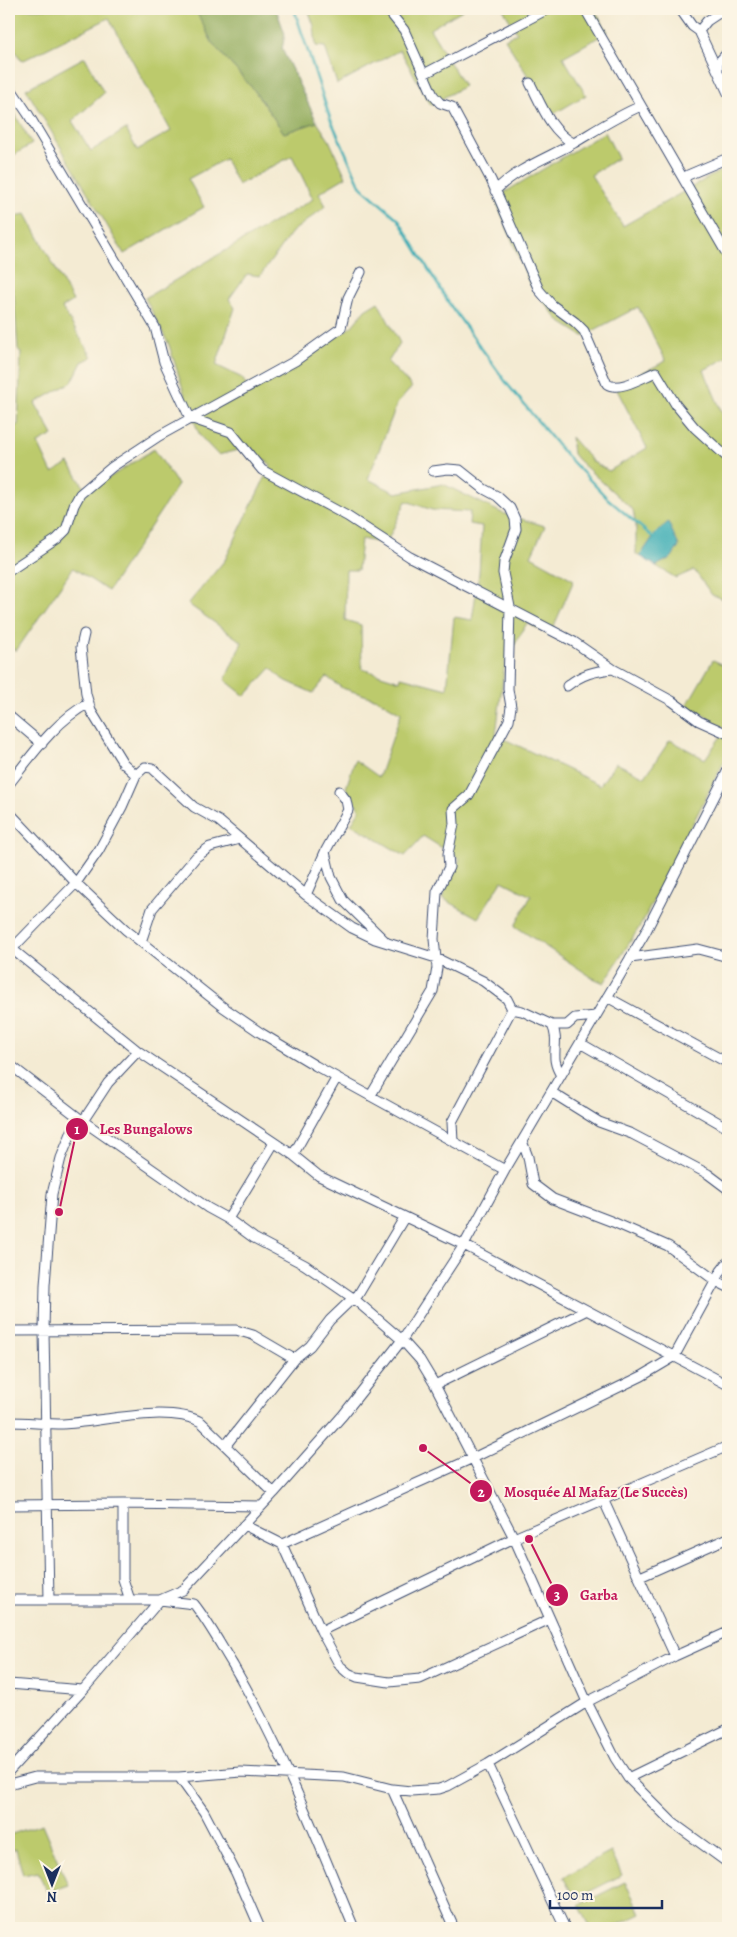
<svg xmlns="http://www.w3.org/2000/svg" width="737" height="1937" viewBox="0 0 737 1937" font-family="Alegreya,serif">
	<rect width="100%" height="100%" fill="#fcf5e5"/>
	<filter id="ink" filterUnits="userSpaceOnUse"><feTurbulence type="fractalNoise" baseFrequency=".02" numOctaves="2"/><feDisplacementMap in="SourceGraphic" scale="10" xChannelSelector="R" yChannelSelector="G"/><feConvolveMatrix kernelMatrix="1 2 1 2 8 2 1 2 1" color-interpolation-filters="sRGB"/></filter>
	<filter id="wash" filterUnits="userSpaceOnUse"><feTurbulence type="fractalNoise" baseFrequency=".0096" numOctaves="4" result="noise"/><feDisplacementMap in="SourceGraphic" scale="20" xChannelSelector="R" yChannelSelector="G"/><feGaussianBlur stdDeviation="1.12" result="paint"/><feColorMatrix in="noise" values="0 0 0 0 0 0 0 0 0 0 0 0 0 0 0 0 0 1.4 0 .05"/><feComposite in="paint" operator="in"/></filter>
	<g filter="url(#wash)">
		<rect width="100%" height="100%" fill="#f4ebd3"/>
		<path fill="#bcca6c" stroke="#6c7c65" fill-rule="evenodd" d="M9,9H195L213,44L254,90L284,133L317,122L329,140L346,177L319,193L326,206L292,232L260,276L247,274L229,299L235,308L216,365L242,378L247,386L306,358L352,326L365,310L378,302L400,343L388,362L412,387L397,404L368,479L396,493L443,484L502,513L545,526L531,556L574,580L550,635L527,623L505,662L496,735L600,785L616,763L645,777L670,740L705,759L726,729L687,705L713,660L728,667V754L642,923L604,983L593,978L515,926L531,896L502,881L478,918L442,898L460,859L423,836L405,856L351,824L360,810L346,788L355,760L379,777L401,713L377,699L342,688L327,677L313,693L282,679L271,668L245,696L225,680L242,642L188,604L225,560L271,465L250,447L218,455L200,436L189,408L169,345L145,298L313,199L292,156L238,185L225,159L188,179L204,207L124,254L26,89L85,57L104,93L72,121L91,151L126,129L137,150L171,131L109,18L22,61L9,42ZM406,501L432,510L470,512L469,524L482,526L479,573L472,620L454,617L447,689L401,677L400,681L362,669L361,625L345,620L346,570H358L361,539L386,544Z
			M308,9H464L430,29L464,86L431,105L400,50L337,84L325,47L316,46L314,26Z
			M503,9H594L608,32L563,57L586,95L552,115L505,39L517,33Z
			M9,104L32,144L9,158Z
			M605,132L618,158L591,175L623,226L722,170L728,184V357L704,370L728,427V601L712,595L694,570L676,578L656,566L672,557L655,534L640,556L636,554V526L633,510L578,460L573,454L571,437L593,462L609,471L647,448L615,386L666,361L638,307L583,336L559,321L529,283L495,198Z
			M26,214L73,301L62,308L92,357L82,362L72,382L35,403L53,435L38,443L52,473L69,463L87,492L154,449L178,485L108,591L73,568L16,651L9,645V427L18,425L21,353L18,349L14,295L9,276V217Z
			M42,1824L68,1885L47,1892L38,1872L23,1875L16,1849L9,1851V1835Z
			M611,1852L622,1875L575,1899L563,1877Z
			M625,1882L641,1914L611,1928H591L579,1905Z"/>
		<path fill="#95ae60" stroke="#586e5f" d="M195,9H276L285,34L282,49L317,122L284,133L254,90L213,44Z"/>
		<path fill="#3daeb6" stroke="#2c6e8a" d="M668,522L679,546L672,557L656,566L640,556L655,534Z"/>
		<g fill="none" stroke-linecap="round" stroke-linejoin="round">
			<path stroke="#3daeb6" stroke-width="2.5" d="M294,9L330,118L361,187L398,219L450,305L508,385L565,454L608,499L655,539"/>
		</g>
	</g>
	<g filter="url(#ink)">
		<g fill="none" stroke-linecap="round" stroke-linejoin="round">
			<g stroke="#3c4b70" stroke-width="11">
				<path id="minor" d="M387,9L404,30L433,95L440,103L452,107L491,180L539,290L552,305L575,322L584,331L607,384C619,392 643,377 656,372L676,405L695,428L728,458
					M585,9L728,256
					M680,9L692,26L699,31L728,93
					M699,31L707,21L725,9
					M718,71V63L728,52
					M424,74L548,9
					M530,83C542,106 550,130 573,143
					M9,86L28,114L155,327L164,362L190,418L231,432L262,470L347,516L410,557L574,642L613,669L672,701L699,721L728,734
					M684,179L688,175L728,158
					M495,191C516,169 547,158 574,143C596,130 617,116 641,106
					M9,571L57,539L66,530L74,505L80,494L112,467L159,436L295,361L341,328L348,298L361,272
					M84,634L81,647L86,694L91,711L123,763L136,775
					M567,686C582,674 594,671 613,669
					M9,716L42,744
					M9,784C32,755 55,721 89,703
					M9,812L76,883L126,930L223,1007L261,1033L316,1066L505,1170
					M325,852L331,877L343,900L386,942
					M306,895L325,852L348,810L346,800L339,791
					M9,938L12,949L138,1051L293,1155L319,1176L464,1245L728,1385
					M141,942L152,909L196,857L210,847L240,839
					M9,952L76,883L99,850L122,807L136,775L145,767L152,768L194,807L219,821L306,895L352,928L375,939L436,958L483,981L507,999L512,1009L522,1011L552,1025C561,1044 548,1056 561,1075
					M630,958L698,949L728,957
					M607,997L728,1063
					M552,1025H567L575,1018L596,1016
					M580,1043L728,1128
					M9,1064L83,1121L208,1208L228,1219L254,1238L305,1265L353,1298L358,1295L404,1218
					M551,1092L599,1122L632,1134L708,1174L728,1189
					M371,1095L433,991L437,968L434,939L437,892L449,867L448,854L454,824L453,809L469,795L509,720L511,707L508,689L510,607L503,573L504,562L516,529L515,519L510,508L497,496L484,489L460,470L448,469L433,471
					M522,1141L528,1157L533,1184L553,1199L613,1222L668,1246L716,1281L728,1287
					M453,1142L452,1122L512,1009
					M293,1155L337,1077
					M228,1219L274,1143
					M9,1331L236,1330L253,1335L294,1359
					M435,1385L585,1311
					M9,1422C27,1422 45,1424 63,1424C101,1422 167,1404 201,1422L274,1493
					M226,1445L294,1359L310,1346L330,1320L353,1298L402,1340L420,1360L435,1385L514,1538L587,1702L615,1758L628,1778L673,1823L728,1863
					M603,1499L675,1656
					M123,1504V1579L130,1600
					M9,1505L123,1504L261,1506
					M244,1525L282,1544L321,1631L340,1666L348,1673L357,1677L389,1682L420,1679L550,1619
					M282,1544L473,1458L642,1376L674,1357L721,1271L728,1262
					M640,1577L728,1538
					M9,1600H160L194,1604C209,1623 220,1644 233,1665C282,1749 317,1839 354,1928
					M49,1600L44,1331L45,1285L52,1194L61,1158L72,1131L83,1121L108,1083L138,1051
					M321,1631L514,1538L728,1446
					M9,1684L83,1690
					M488,1764L565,1928
					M9,1771L83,1690L160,1600L183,1590L274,1493L343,1415L402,1340L464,1245L505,1170L645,933L728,770
					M179,1777L204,1812L236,1873L260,1928
					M628,1778L728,1729
					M9,1784L35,1777H179L241,1772L344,1777L392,1789L411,1791L439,1789L448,1786L488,1764L587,1702L675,1656L728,1632
					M392,1789L454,1928"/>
			</g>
			<use href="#minor" stroke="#fff" stroke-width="9"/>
		</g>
	</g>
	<path fill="none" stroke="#c2185b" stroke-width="2" d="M59 1212L77 1129M423 1448L481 1491M529 1539L557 1595"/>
	<g fill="#c2185b" stroke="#fcf5e5" stroke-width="2">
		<circle cx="59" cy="1212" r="5"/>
		<circle cx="423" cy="1448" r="5"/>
		<circle cx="529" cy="1539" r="5"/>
		<circle cx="77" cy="1129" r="12"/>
		<circle cx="481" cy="1491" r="12"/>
		<circle cx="557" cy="1595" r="12"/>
	</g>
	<g font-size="15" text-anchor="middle" font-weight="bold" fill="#fff">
		<text x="77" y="1134">1</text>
		<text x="481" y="1497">2</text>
		<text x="557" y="1600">3</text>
	</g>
	<g font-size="15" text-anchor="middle" font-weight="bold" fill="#c2185b" stroke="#fcf5e5" stroke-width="4" stroke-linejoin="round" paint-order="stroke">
		<text x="146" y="1134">Les Bungalows</text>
		<text x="596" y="1497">Mosquée Al Mafaz (Le Succès)</text>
		<text x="599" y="1600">Garba</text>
	</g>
	<rect width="737" height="1937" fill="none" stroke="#fcf5e5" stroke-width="30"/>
	<g transform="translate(52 1884) rotate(180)" stroke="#fcf5e5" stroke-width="4" paint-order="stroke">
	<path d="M0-4L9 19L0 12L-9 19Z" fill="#1b2f5e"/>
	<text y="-8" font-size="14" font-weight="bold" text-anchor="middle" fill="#1b2f5e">N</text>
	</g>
	<path d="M550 1900v8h112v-8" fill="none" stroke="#1b2f5e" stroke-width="2.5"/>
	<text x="557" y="1900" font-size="15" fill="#1b2f5e" stroke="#fcf5e5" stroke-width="4" paint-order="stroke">100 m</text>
</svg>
